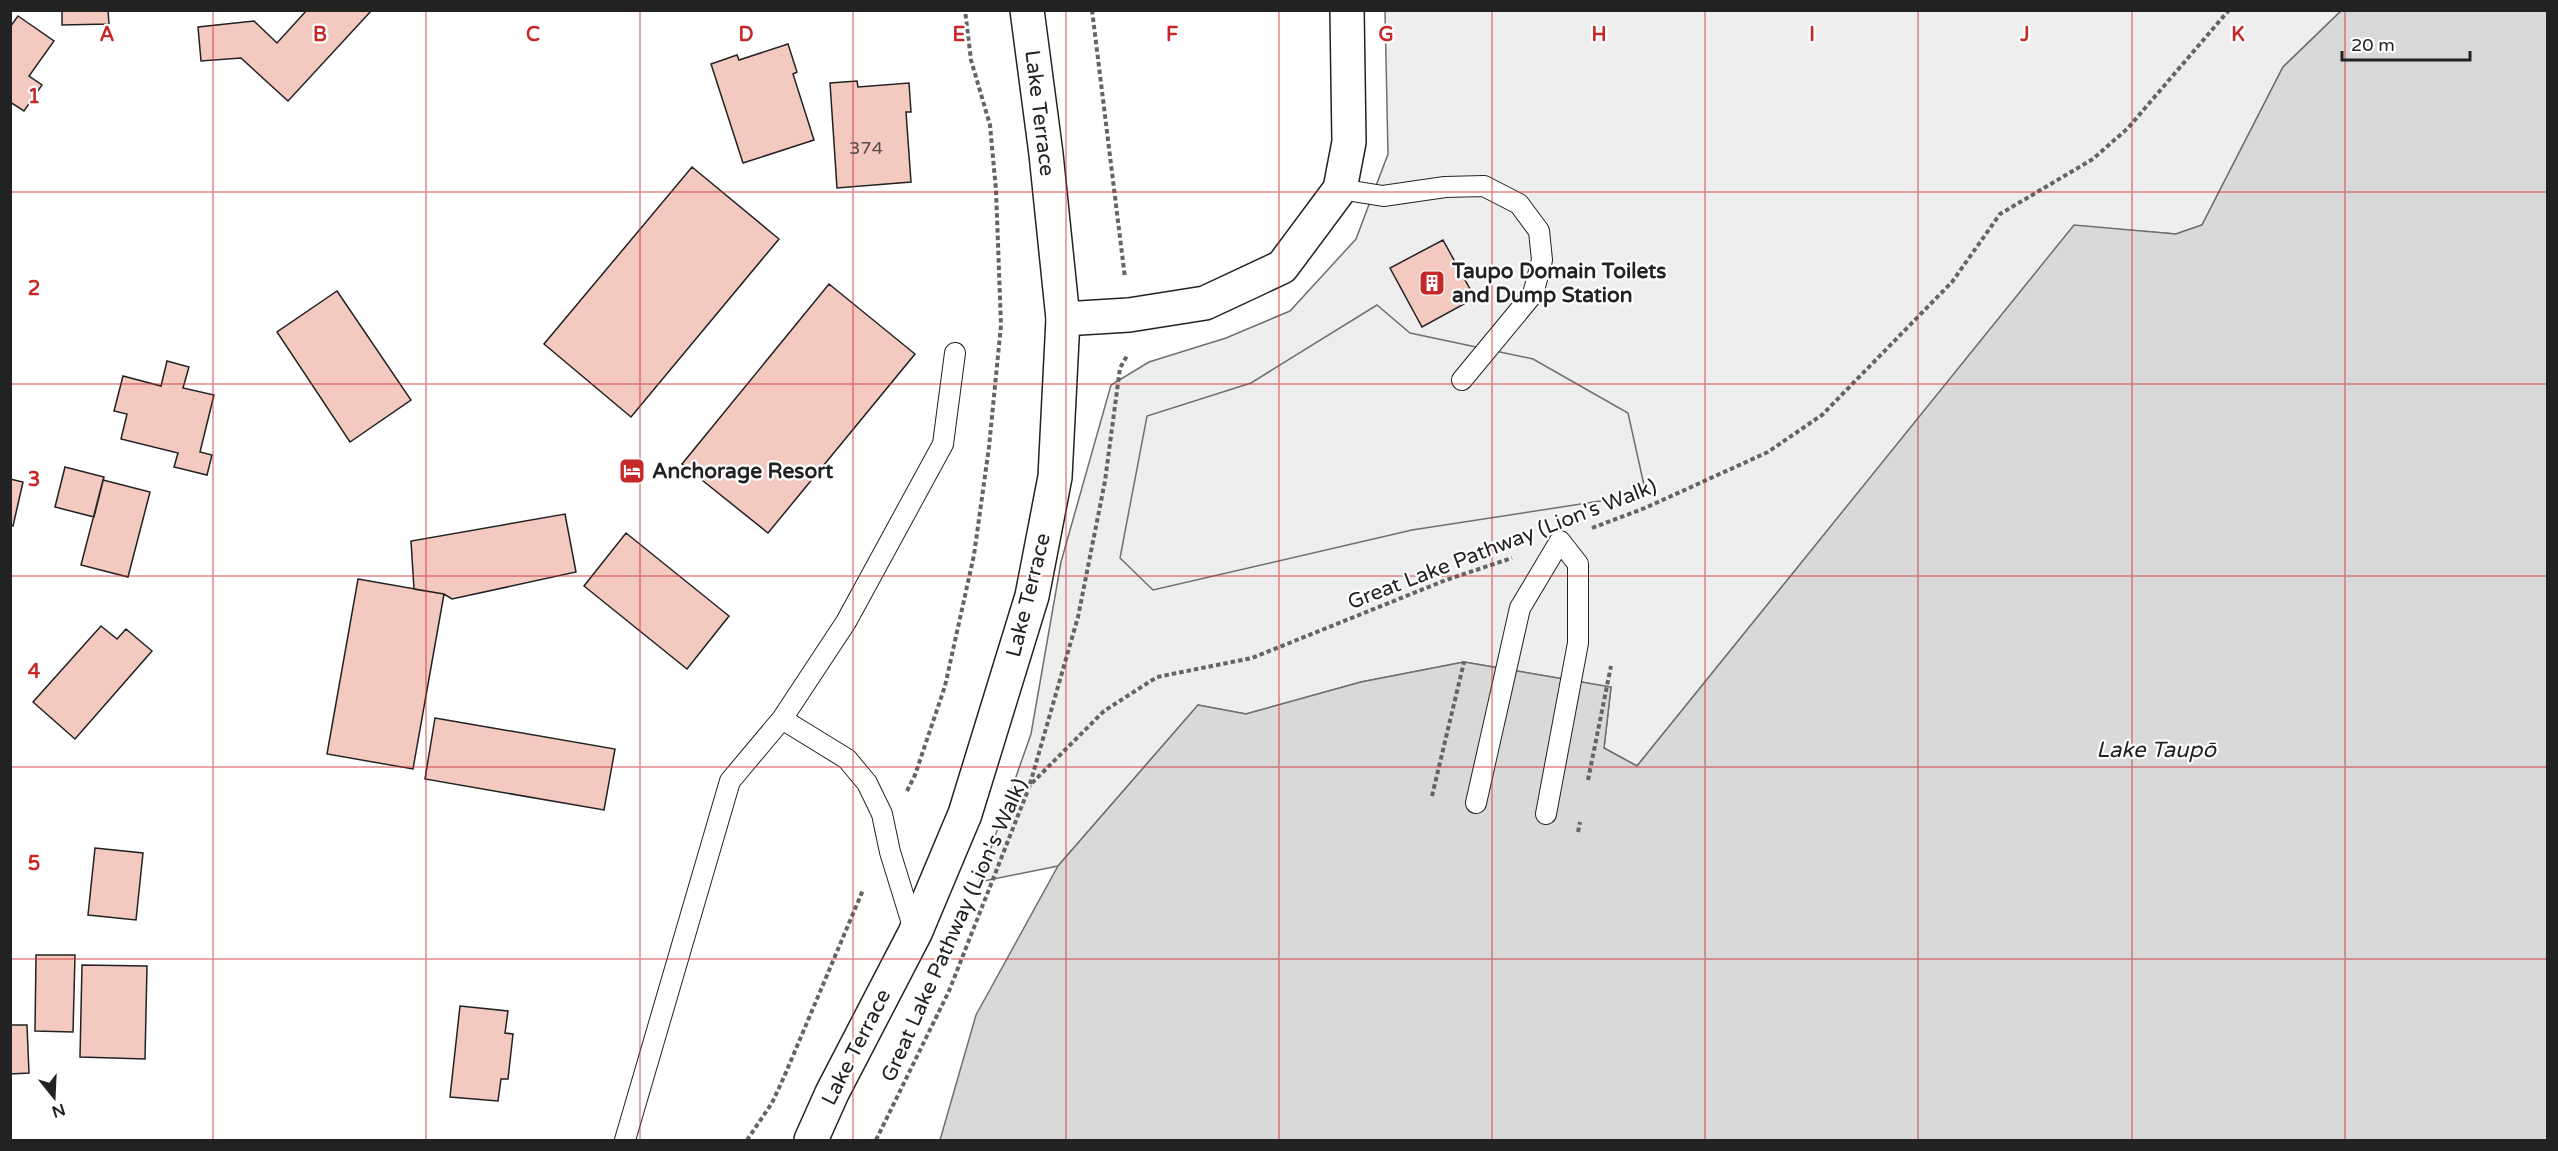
<svg xmlns="http://www.w3.org/2000/svg" width="2558" height="1151" viewBox="0 0 2558 1151" font-family="'Varela Round',sans-serif">
	<rect width="100%" height="100%" fill="#fff"/>
	<path fill="#eee" stroke="#6f6f6f" stroke-width="1.5" d="M1385,11H2341L2283,67L2202,225L2176,234L2074,226L1637,766L1604,748L1611,687L1464,662L1361,682L1246,714L1198,705L1058,866L979,882L1031,734L1061,562L1111,385L1149,362L1226,338L1290,311L1356,239L1388,154Z"/>
	<path fill="#ededed" stroke="#6f6f6f" stroke-width="1.5" d="M1377,305L1410,333L1533,359L1628,413L1646,494L1412,530L1153,590L1120,558L1147,416L1251,383Z"/>
	<path fill="#d9d9d9" stroke="#6f6f6f" stroke-width="1.5" d="M2341,11H2547V1140H940L976,1015L1058,866L1198,705L1246,714L1361,682L1464,662L1611,687L1604,748L1637,766L2074,225L2176,234L2202,225L2283,67Z"/>
	<path fill="#f3c9c0" stroke="#222" stroke-width="1.5" d="M62,10H108L109,24L62,25Z
		M307,10H372L288,101L241,58L201,61L198,27L254,21L277,43Z
		M18,16L54,41L29,76L42,85L24,111L10,102V27Z
		M788,44L797,72L793,74L814,140L743,163L711,64L737,55L739,60Z
		M857,81L858,87L909,83L911,112H906L911,182L837,188L830,83Z
		M692,167L779,239L631,417L544,344Z
		M1443,240L1475,298L1422,327L1390,268Z
		M829,284L915,354L768,533L682,464Z
		M337,291L411,400L350,442L277,332Z
		M167,361L189,367L183,388L214,395L200,452L212,455L207,475L174,467L178,453L121,439L127,414L114,411L123,376L161,386Z
		M65,467L104,477L94,517L55,507Z
		M10,479L23,482L13,526L10,525Z
		M103,480L150,492L128,577L81,565Z
		M565,514L576,572L452,599L444,594L414,589L411,541Z
		M626,533L729,616L687,669L584,586Z
		M358,579L444,594L413,769L327,754Z
		M101,626L117,639L126,629L152,651L75,739L33,702Z
		M435,718L615,749L604,810L425,779Z
		M95,848L143,853L136,920L88,915Z
		M36,955H75L73,1032L35,1031Z
		M82,965L147,966L145,1059L80,1057Z
		M460,1006L508,1011L505,1033L513,1034L508,1079H501L498,1101L450,1097Z
		M10,1025H27L29,1073L10,1074Z"/>
	<g fill="none" stroke-linecap="round" stroke-linejoin="round">
		<g stroke="#222" stroke-width="22">
			<path id="service" d="M1340,189L1383,196L1445,187L1484,186L1519,204L1539,231L1542,260L1533,294L1462,380
				M782,719L847,759L867,783L882,814L890,852L915,933
				M1476,803L1520,608L1560,541L1578,564V643L1546,814
				M625,1140L730,781L782,719L846,622L943,444L955,353"/>
		</g>
		<g stroke="#222" stroke-width="36">
			<path id="minor" d="M1063,319L1129,315L1205,303L1282,267L1340,189L1349,142L1347,10"/>
		</g>
		<g stroke="#222" stroke-width="36">
			<path id="secondary" d="M811,1140L832,1093L915,933L965,814L1032,596L1055,477L1063,319L1046,154L1027,10"/>
		</g>
		<path stroke="#646464" stroke-width="4" stroke-dasharray="4.5 3" stroke-linecap="butt" d="M1092,10L1125,278
			M1592,528L1645,508L1768,452L1822,415L1952,282L2000,214L2093,159L2128,128L2229,10
			M1588,780L1611,666
			M1030,784L1078,617L1105,481L1120,368L1128,354
			M907,791L915,775L945,686L974,555L989,447L1001,325L996,190L990,125L971,60L965,10
			M1432,796L1464,662
			M1578,832L1580,822
			M747,1140L772,1103L784,1077L863,890
			M876,1140L949,991L1030,785L1104,711L1157,677L1252,658L1446,580L1512,558"/>
		<use href="#service" stroke="#fff" stroke-width="20"/>
		<use href="#minor" stroke="#fff" stroke-width="33"/>
		<use href="#secondary" stroke="#fff" stroke-width="33"/>
	</g>
	<path fill="none" stroke="#c62828" stroke-width="1.5" stroke-opacity="0.55" d="M213,10V1140M426,10V1140M640,10V1140M853,10V1140M1066,10V1140M1279,10V1140M1492,10V1140M1705,10V1140M1918,10V1140M2132,10V1140M2345,10V1140M10,192H2548M10,384H2548M10,576H2548M10,767H2548M10,959H2548"/>
	<defs>
		<g id="building-square" transform="scale(1.35)"><rect x="-9" y="-9" width="18" height="18" rx="4" fill="#c62828" stroke="#fff"/><path d="M-4-6H4V6H1V3H-1V6H-4ZM-2.5-4.3h1.7v1.8h-1.7ZM.8-4.3h1.7v1.8H.8ZM-2.5-1h1.7V.8h-1.7ZM.8-1h1.7V.8H.8Z" fill="#fff"/></g>
		<g id="hotel-square" transform="scale(1.35)"><rect x="-9" y="-9" width="18" height="18" rx="4" fill="#c62828" stroke="#fff"/><path d="M-6-4.5h1.5V1H6V5H4.5V3h-9V5H-6ZM-4 0a1.8 1.8 0 1 1 3.6 0ZM.5 0V-2.5h3Q6-2.5 6 0Z" fill="#fff"/></g>
	</defs>
	<g fill-rule="evenodd">
		<use href="#building-square" x="1432" y="283"/>
		<use href="#hotel-square" x="632" y="471"/>
	</g>
	<g text-anchor="middle" stroke-width="4.5" stroke-linejoin="round" paint-order="stroke">
		<g font-size="18" fill="#564c4a">
			<text x="866" y="154">374</text>
		</g>
		<g font-size="21" fill="#222" stroke="#fff">
			<text transform="translate(1040 113) rotate(83)" y="7">Lake Terrace</text>
			<text transform="translate(1502 544) rotate(-21)" y="7">Great Lake Pathway (Lion's Walk)</text>
			<text transform="translate(1028 595) rotate(-76)" y="7">Lake Terrace</text>
			<text transform="translate(954 930) rotate(-66)" y="7">Great Lake Pathway (Lion's Walk)</text>
			<text transform="translate(856 1047) rotate(-63)" y="7">Lake Terrace</text>
		</g>
		<g font-size="21" font-weight="bold" fill="#222" stroke="#fff" text-anchor="start">
			<text x="1452" y="278">Taupo Domain Toilets<tspan x="1452" dy="24">and Dump Station</tspan></text>
			<text x="652" y="478">Anchorage Resort</text>
		</g>
		<g font-size="22" font-style="italic" fill="#222" stroke="#fff">
			<text x="2156" y="757">Lake Taupō</text>
		</g>
	</g>
	<g font-size="20" text-anchor="middle" font-weight="bold" fill="#c62828" stroke="#fff" stroke-width="4.5" stroke-linejoin="round" paint-order="stroke">
		<text x="107" y="41">A</text>
		<text x="320" y="41">B</text>
		<text x="533" y="41">C</text>
		<text x="746" y="41">D</text>
		<text x="959" y="41">E</text>
		<text x="1172" y="41">F</text>
		<text x="1386" y="41">G</text>
		<text x="1599" y="41">H</text>
		<text x="1812" y="41">I</text>
		<text x="2025" y="41">J</text>
		<text x="2238" y="41">K</text>
		<text x="34" y="103">1</text>
		<text x="34" y="295">2</text>
		<text x="34" y="486">3</text>
		<text x="34" y="678">4</text>
		<text x="34" y="870">5</text>
	</g>
	<rect width="2558" height="1151" fill="none" stroke="#222222" stroke-width="24"/>
	<g transform="translate(54 1097) rotate(162)" stroke="#ffffff" stroke-width="4.5" paint-order="stroke">
	<path d="M0-4.5L10 22L0 15L-10 22Z" fill="#222222"/>
	<text y="-9" font-size="16" font-weight="bold" text-anchor="middle" fill="#222222">N</text>
	</g>
	<path d="M2342 51v9h128v-9" fill="none" stroke="#222222" stroke-width="3"/>
	<text x="2351" y="51" font-size="18" fill="#222222" stroke="#ffffff" stroke-width="4.5" paint-order="stroke">20 m</text>
</svg>
